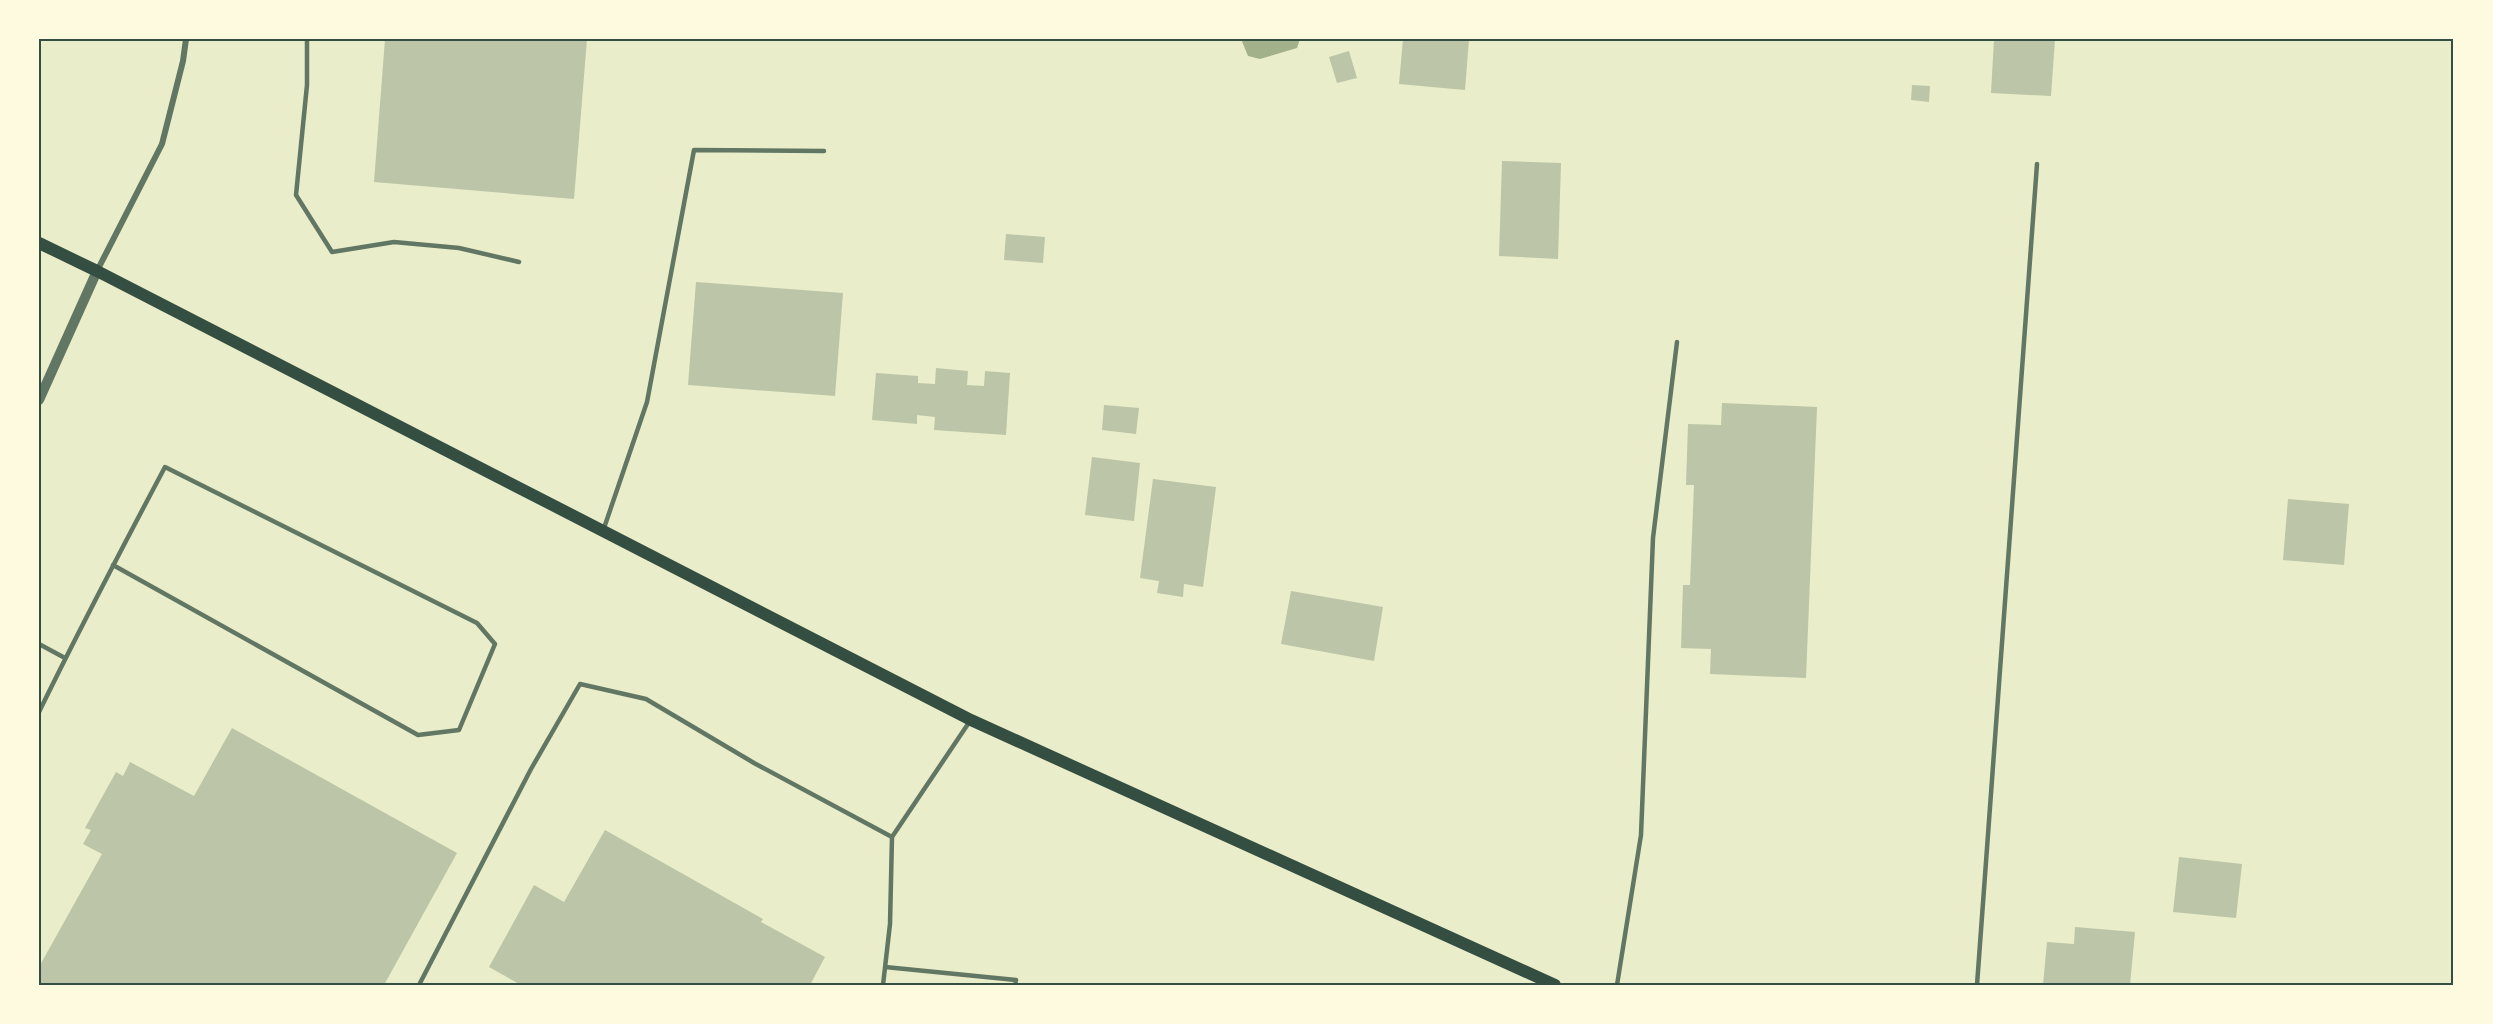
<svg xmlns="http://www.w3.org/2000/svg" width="2493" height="1024" viewBox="0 0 2493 1024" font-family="Jost,sans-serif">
	<rect width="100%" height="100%" fill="#e9edc9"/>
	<path fill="#a3b18a" d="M1241,39H1300L1297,48L1260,59L1248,56Z"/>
	<path fill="#bcc5a7" d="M385,39H587L574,199L374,182Z
		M1403,39H1469L1465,90L1399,84Z
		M1994,39H2055L2051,96L1991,93Z
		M1349,51L1357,78L1337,83L1329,57Z
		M1912,85L1930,86L1929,102L1911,100Z
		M1502,161L1561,163L1558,259L1499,256Z
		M1006,234L1045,237L1043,263L1004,260Z
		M696,282L843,293L835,396L688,385Z
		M936,368L968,371L967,385L984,386L985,371L1010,373L1006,435L934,430L935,417L917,415V424L872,420L876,373L918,376V383L935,384Z
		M1722,403L1817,407L1806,678L1710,674L1711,649L1681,648L1683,585H1690L1694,485H1686L1688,424L1721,425Z
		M1104,405L1139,408L1136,434L1102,430Z
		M1092,457L1140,463L1134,521L1085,515Z
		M1153,479L1216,487L1203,587L1184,584L1183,597L1157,593L1159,581L1140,578Z
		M2288,499L2349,504L2344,565L2283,560Z
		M1291,591L1383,607L1374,661L1281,644Z
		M232,728L457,853L384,985H39V967L102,854L83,844L91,830L85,828L116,772L123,776L130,762L194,796Z
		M605,830L763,919L761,922L825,957L810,985H521L489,967L534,885L564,902Z
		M2179,857L2242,864L2236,918L2173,912Z
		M2075,927L2135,932L2130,985H2043L2047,942L2074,944Z"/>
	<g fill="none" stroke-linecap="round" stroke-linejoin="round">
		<path stroke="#617663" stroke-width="4.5" d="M307,39V85L296,195L332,252L394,242L459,248L519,262
			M603,531L647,402L694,150L824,151
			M39,644L65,658
			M39,712C79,630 122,548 165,467L477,623L495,644L459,730L418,735L113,565
			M885,967L1016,980L1015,985
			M419,985L531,769L580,684L646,699L754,763L892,837
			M883,985L890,924L892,837L970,721
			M1617,985L1641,835L1653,538L1677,342
			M1977,985L2037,164"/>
		<path stroke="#617663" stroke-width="6" d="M97,271L162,144L183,61L186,39"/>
		<path stroke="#617663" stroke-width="10" d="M39,400L97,271"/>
		<path stroke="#344e41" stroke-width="12" d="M39,243L97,271L971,720L1555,985"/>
	</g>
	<rect width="2493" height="1024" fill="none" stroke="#fefae0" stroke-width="81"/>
	<rect x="40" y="40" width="2412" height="944" fill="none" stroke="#344e41" stroke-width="2"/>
</svg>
